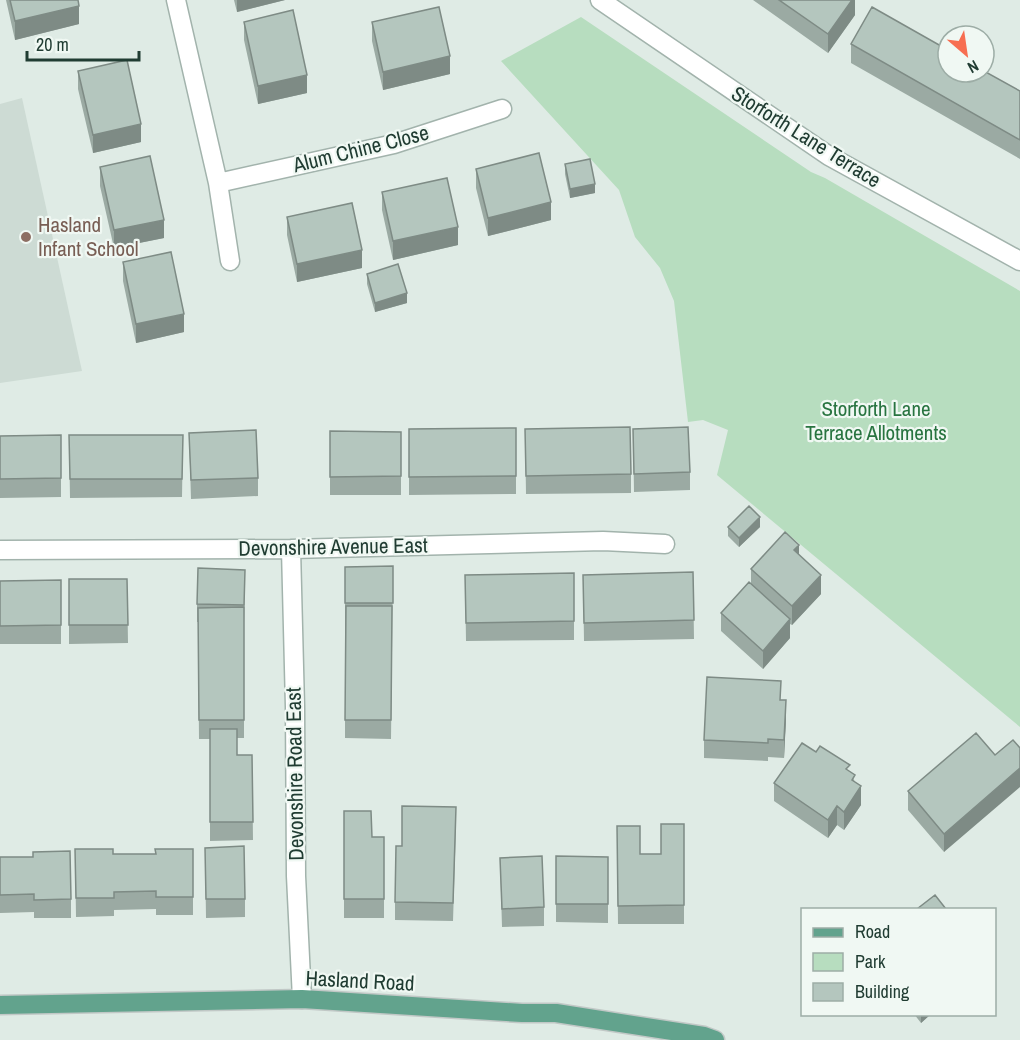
<svg xmlns="http://www.w3.org/2000/svg" width="1020" height="1040" viewBox="0 0 1020 1040" font-family="'Archivo Narrow',sans-serif">
	<rect width="100%" height="100%" fill="#dfebe5"/>
	<path fill="#cddbd4" d="M22,98L82,371L0,383V104Z"/>
	<path fill="#b7ddbf" d="M581,17L811,172L825,178L1020,291V727L717,475L728,430L703,420L688,422L674,301L660,268L635,237L619,190L501,61Z"/>
	<g fill="none" stroke-linecap="round" stroke-linejoin="round">
		<g stroke="#a2b3ac" stroke-width="21">
			<path id="minor" d="M176,0L218,183L230,261
				M600,0L829,156L1020,261
				M218,183L394,144L502,109
				M291,549L295,707L296,876L302,999
				M0,550L291,549L603,541L665,544"/>
		</g>
		<g stroke="#c1c8c6" stroke-width="21">
			<path id="major" d="M0,1005L302,999L522,1013H556L704,1036L715,1040"/>
		</g>
		<use href="#minor" stroke="#fff" stroke-width="18"/>
		<use href="#major" stroke="#62a38d" stroke-width="18"/>
	</g>
	<path fill="#9baaa3" d="M6,0H78L79,24L15,40Z
		M234,0H285L237,12Z
		M753,0H855V15L828,53Z
		M244,22L307,93L258,104L244,40Z
		M372,22L450,74L383,90L372,41Z
		M851,44L1020,91V159L851,63Z
		M78,71L141,142L93,153L78,89Z
		M565,164L595,193L570,198L565,174Z
		M100,167L164,238L114,248L100,186Z
		M476,169L551,220L488,236L476,188Z
		M382,192L458,245L393,260L382,210Z
		M287,217L362,268L297,282L287,235Z
		M123,262L184,332L136,343L123,281Z
		M367,274L407,303L375,312L367,284Z
		M516,428V494L409,495V429Z
		M525,429L631,474V493L526,494Z
		M633,429L690,472V490L634,492Z
		M330,431L401,432V495H330Z
		M189,433L258,478V496L191,499Z
		M61,435V497L0,498V436Z
		M69,435H183L182,497L70,498Z
		M728,527H760L739,547L728,536Z
		M799,555L821,594L792,625L790,624V638L763,669L721,631V613L751,584V569Z
		M393,566L391,739L345,738V567Z
		M693,572L694,639L584,641L583,575Z
		M574,573V640L466,641L465,575Z
		M69,579H127L128,643L69,644Z
		M61,580V644H0V581Z
		M245,588L244,623V738H237V755H252L253,840L210,841V739H199L198,622H197V604Z
		M781,700L786,718L784,758L768,757V761L704,758V740Z
		M816,752L850,772L855,782L861,805L844,830L837,825L828,838L774,801V783Z
		M995,755L944,852L908,810V791Z
		M344,811L372,837H384V918H344Z
		M684,824V924H618L617,826L640,854H661Z
		M456,825L453,921L395,920V902L402,846Z
		M205,848L245,899V917L206,918Z
		M75,849L113,854H155L193,849V915H156V909L114,910V916L76,917Z
		M556,856L608,857V923L556,922Z
		M0,857L71,899V918H34V912L0,913Z
		M500,858L544,907V926L502,927Z
		M914,1014H931L921,1023Z"/>
	<path fill="#7e8b85" d="M237,0H285L237,12Z
		M852,0H855V15L828,53V34Z
		M79,6V24L15,40V21Z
		M450,56V74L383,90V72Z
		M307,75V93L258,104V86Z
		M141,124V142L93,153V135Z
		M595,184V193L570,198V189Z
		M551,202V220L488,236V218Z
		M164,220V238L114,248V230Z
		M458,227V245L393,260V241Z
		M362,250V268L297,282V264Z
		M407,293V303L375,312V303Z
		M184,314V332L136,343V324Z
		M760,517V527L739,547V538Z
		M799,545V563L794,550Z
		M821,575V594L792,625V606Z
		M790,619V638L763,669V651Z
		M786,700V718L784,758V740Z
		M1020,768V787L944,852V834Z
		M861,786V805L844,830V812Z
		M837,806V825L828,838V820Z
		M921,1014H931L921,1023Z"/>
	<path fill="#b4c6be" stroke="#7e8b85" stroke-width="1.5" d="M10,0H78L79,6L15,21Z
		M779,0H852L828,34Z
		M439,7L450,56L383,72L372,22Z
		M872,7L948,50V72H984V71L1020,91V140L851,44Z
		M293,10L307,75L258,86L244,22Z
		M127,60L141,124L93,135L78,71Z
		M539,153L551,202L488,218L476,169Z
		M150,156L164,220L114,230L100,167Z
		M590,159L595,184L570,189L565,164Z
		M447,178L458,227L393,241L382,192Z
		M352,203L362,250L297,264L287,217Z
		M171,252L184,314L136,324L123,262Z
		M398,264L407,293L375,303L367,274Z
		M630,427L631,474L526,476L525,429Z
		M688,427L690,472L634,474L633,429Z
		M516,428V476L409,477V429Z
		M256,430L258,478L191,480L189,433Z
		M330,431L401,432V476L330,477Z
		M61,435V478L0,479V436Z
		M69,435H183L182,479H70Z
		M749,506L760,517L739,538L728,527Z
		M785,532L799,545L794,550L821,575L792,606L751,569Z
		M393,566V603H345V567Z
		M198,568L245,570L244,605L197,604Z
		M693,572L694,620L584,623L583,575Z
		M574,573V621L466,623L465,575Z
		M69,579H127L128,625H69Z
		M61,580V625L0,626V581Z
		M749,582L790,619L763,651L721,613Z
		M346,606H392L391,720H345Z
		M244,607V720H199L198,608Z
		M707,677L781,681L780,700H786L784,740L768,739V743L704,740Z
		M210,729H237V755H252L253,822H210Z
		M976,733L995,755L1013,740L1020,748V768L944,834L908,791Z
		M802,743L816,752L820,746L850,765L846,769L855,775L852,780L861,786L844,812L837,806L828,820L774,783Z
		M402,806L456,807L453,903L395,902L396,846H402Z
		M344,811H371L372,837H384V899H344Z
		M661,824H684V905L618,906L617,826H640V854H661Z
		M244,846L245,899H206L205,848Z
		M75,849H113V854H156L155,849H193V897H156V891L114,892V898H76Z
		M70,851L71,899L34,900V894L0,895V857H33V852Z
		M542,856L544,907L502,909L500,858Z
		M556,856L608,857V904H556Z
		M935,895L946,909H917Z"/>
	<circle fill="#8d6e63" stroke="#f0f8f3" stroke-width="2" cx="26" cy="237" r="6"/>
	<g text-anchor="middle" stroke-width="4.5" stroke-linejoin="round" paint-order="stroke">
		<g font-size="21" fill="#203c32" stroke="#f0f8f3">
			<text transform="translate(806 137) rotate(32)" y="7">Storforth Lane Terrace</text>
			<text transform="translate(361 149) rotate(-14)" y="7">Alum Chine Close</text>
			<text transform="translate(333 547) rotate(-1)" y="7">Devonshire Avenue East</text>
			<text transform="translate(295 774) rotate(-91)" y="7">Devonshire Road East</text>
			<text transform="translate(360 981) rotate(3)" y="7">Hasland Road</text>
		</g>
		<g font-size="21" fill="#785e54" stroke="#f0f8f3" text-anchor="start">
			<text x="38" y="232">Hasland<tspan x="38" dy="24">Infant School</tspan></text>
		</g>
		<g font-size="21" fill="#287440" stroke="#f0f8f3">
			<text x="876" y="416">Storforth Lane<tspan x="876" dy="24">Terrace Allotments</tspan></text>
		</g>
	</g>
	<rect x="801" y="908" width="195" height="108" fill="#f0f8f3" stroke="#9dada6" stroke-width="1.5"/>
	<rect x="813" y="928" width="30" height="9" fill="#62a38d" stroke="#9dada6" stroke-width="1.5"/>
	<text x="855" y="938" font-size="18" fill="#203c32">Road</text>
	<rect x="813" y="953" width="30" height="18" fill="#b7ddbf" stroke="#9dada6" stroke-width="1.5"/>
	<text x="855" y="968" font-size="18" fill="#203c32">Park</text>
	<rect x="813" y="983" width="30" height="18" fill="#b4c6be" stroke="#9dada6" stroke-width="1.5"/>
	<text x="855" y="998" font-size="18" fill="#203c32">Building</text>
	<g transform="translate(966 54) rotate(151)"><circle r="28" fill="#f0f8f3" stroke="#9dada6" stroke-width="1.5"/>
	<path d="M0-4.5L10 22L0 15L-10 22Z" fill="#f76e51"/>
	<text y="-9" font-size="16" font-weight="bold" text-anchor="middle" fill="#203c32">N</text>
	</g>
	<path d="M27 51v9h112v-9" fill="none" stroke="#203c32" stroke-width="3"/>
	<text x="36" y="51" font-size="18" fill="#203c32" stroke="#f0f8f3" stroke-width="4.5" paint-order="stroke">20 m</text>
</svg>
